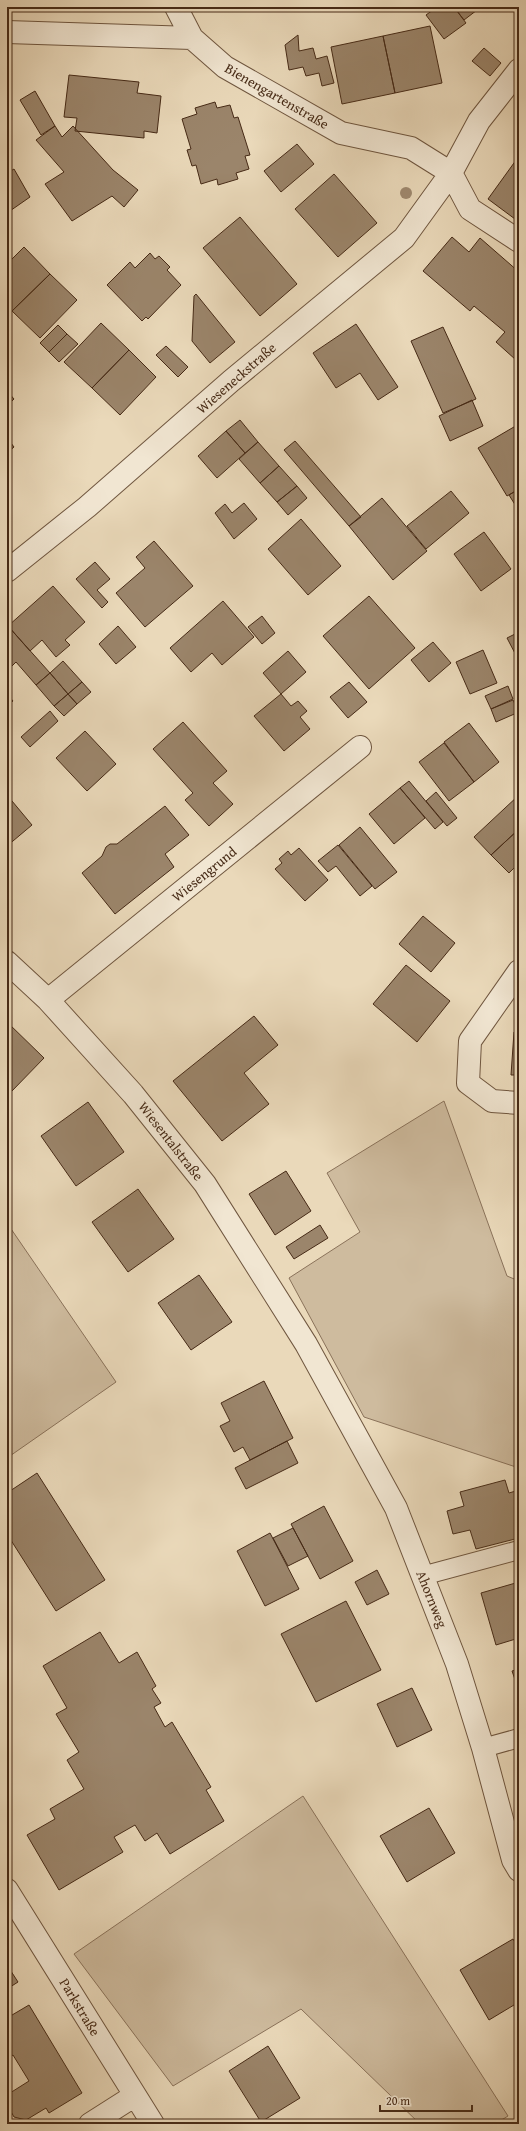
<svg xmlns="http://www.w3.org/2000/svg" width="526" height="2131" viewBox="0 0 526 2131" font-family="'Gentium Book Plus',serif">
	<rect width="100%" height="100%" fill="#ead9ba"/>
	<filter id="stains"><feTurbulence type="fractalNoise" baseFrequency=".005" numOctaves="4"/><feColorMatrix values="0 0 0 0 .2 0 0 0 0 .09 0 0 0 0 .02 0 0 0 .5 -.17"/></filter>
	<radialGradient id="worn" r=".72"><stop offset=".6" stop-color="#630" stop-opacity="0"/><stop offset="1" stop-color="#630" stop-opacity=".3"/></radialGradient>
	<path fill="#cebb9e" stroke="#8a725a" d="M444,1101L507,1276L519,1281V1468L364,1417L289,1278L360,1232L327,1173Z
		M7,1223L116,1382L7,1458Z
		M303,1796L508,2116L495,2124H420L301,2009L173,2086L74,1954Z"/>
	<path fill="#9b856b" stroke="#462a16" d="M437,7H454L466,23L444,39L426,15Z
		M454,7H481L464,20Z
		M430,26L442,83L395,93L383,36Z
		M298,35L299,51L313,48L316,59L327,56L334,83L322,86L319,73L306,76L303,67L289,70L285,45Z
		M383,36L395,93L342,104L331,47Z
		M484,48L501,63L490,76L472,61Z
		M7,69H9L7,102Z
		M69,75L139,82L137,93L161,96L157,133L144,131V138L75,131L77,118L64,117Z
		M35,91L55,126L41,135L20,100Z
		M215,102L217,108L230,105L234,118L238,117L250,155L245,156L249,169L236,173L238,179L218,185L217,179L201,184L196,165L192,166L187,150L191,149L182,119L197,114L195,108Z
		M55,126L62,137L73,126L113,170L138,190L124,207L112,196L72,221L45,184L64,172L36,140Z
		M297,144L314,164L281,192L264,171Z
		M519,156V222L488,199Z
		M7,168L9,172L14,169L30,197L7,213Z
		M334,174L377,223L338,257L295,209Z
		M240,217L297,284L260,316L203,248Z
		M452,237L469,252L480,238L519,272V315L515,320L519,324V357L516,360L496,342L505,332L474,306L470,311L423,271Z
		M24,247L50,274L12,311L7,306V264Z
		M150,253L155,259L159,256L170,267L167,270L181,285L148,319L146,317L142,321L107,285L130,262L135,268Z
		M50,274L77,300L40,338L12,311Z
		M196,294L235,342L210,363L192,341L194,296Z
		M101,323L129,350L92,388L64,362Z
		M356,324L398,387L378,400L360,373L336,388L313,353Z
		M58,325L67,334L49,352L40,343Z
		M443,327L476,399L443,413L411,341Z
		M67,334L78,344L59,362L49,352Z
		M166,346L188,367L178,377L156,355Z
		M129,350L156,377L120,415L92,388Z
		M7,391L14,399L7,406Z
		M472,400L483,426L450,441L439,416Z
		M240,420L258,442L245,453L226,431Z
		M519,424V489L507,496L478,448Z
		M226,431L245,453L217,478L198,456Z
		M7,438L14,447L7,453Z
		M295,441L361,517L349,526L284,450Z
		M258,442L279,466L260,483L239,459Z
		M279,466L297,486L277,502L260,483Z
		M297,486L307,498L288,515L277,502Z
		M519,489V511L509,495Z
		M451,491L469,513L426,549L407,526Z
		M382,498L427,551L393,580L349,526Z
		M244,503L257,519L234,539L215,513L225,504L232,513Z
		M301,519L341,566L308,595L268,549Z
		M484,532L511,569L481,591L454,554Z
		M154,541L193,586L145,627L116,593L145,568L136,557Z
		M95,562L110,579L97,590L108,602L102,608L76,579Z
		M53,586L85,622L65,640L70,645L56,657L42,640L30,651L8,626Z
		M369,596L415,648L369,689L323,636Z
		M223,601L254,637L222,665L212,653L191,672L170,648Z
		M262,616L275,633L262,644L248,627Z
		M8,626L50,673L36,685L16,662L7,671Z
		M118,626L136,647L116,664L99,644Z
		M519,632V661L507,638Z
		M433,642L451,663L429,682L411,660Z
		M483,650L497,683L470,694L456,662Z
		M288,651L306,672L281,694L263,673Z
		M63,661L82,682L68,694L50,673Z
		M50,673L68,694L54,706L36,685Z
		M82,682L91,692L77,704L68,694Z
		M349,682L367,702L348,718L330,697Z
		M508,686L513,699L491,709L485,696Z
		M7,694L13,701L7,706Z
		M68,694L77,704L64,716L54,706Z
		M281,694L291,706L298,701L307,711L300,717L310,729L284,751L254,716Z
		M513,700L519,712L496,722L491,709Z
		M50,711L58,721L30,747L21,737Z
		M183,722L227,771L213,783L233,804L209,826L185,800L193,793L153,749Z
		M469,723L499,762L474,782L444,742Z
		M85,731L116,764L87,791L56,758Z
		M444,743L474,782L449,801L419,762Z
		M409,781L443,822L435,829L400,788Z
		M400,788L425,818L394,844L369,814Z
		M436,792L457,818L447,826L426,801Z
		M7,795L32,825L7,846Z
		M519,795V829L491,855L474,837Z
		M165,806L189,835L165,854L174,867L115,914L82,873L102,856L106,847L110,844H117Z
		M360,827L397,872L375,889L339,845Z
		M519,829V863L509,873L491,855Z
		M338,845L372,886L360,896L336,866L328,872L318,861Z
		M299,848L328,880L305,901L275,869L282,863L279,859L288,851L291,855Z
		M423,916L455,943L431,972L399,944Z
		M406,965L450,1001L417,1042L373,1004Z
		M254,1016L278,1045L244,1073L269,1104L222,1141L173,1081Z
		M7,1022L44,1058L11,1092L7,1088Z
		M514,1032L519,1033V1075H511Z
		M88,1102L124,1152L76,1186L41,1136Z
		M286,1171L311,1211L275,1235L249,1194Z
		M138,1189L174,1239L128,1272L92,1222Z
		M320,1225L328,1238L294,1259L286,1247Z
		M199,1275L232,1322L191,1350L158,1303Z
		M264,1381L293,1438L250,1460L243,1447L234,1452L220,1426L230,1421L221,1403Z
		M287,1441L298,1463L246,1489L235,1468Z
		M37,1473L105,1580L56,1611L7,1534V1493Z
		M505,1480L509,1493L519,1490V1522L516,1523L519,1538L476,1549L470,1530L453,1534L447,1511L464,1506L460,1492Z
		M324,1506L353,1561L320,1579L291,1524Z
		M293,1528L308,1556L288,1566L273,1538Z
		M270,1533L299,1589L265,1606L237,1551Z
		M377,1570L389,1594L367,1605L355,1582Z
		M519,1582V1638L496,1645L481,1593Z
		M346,1601L381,1670L316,1702L281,1634Z
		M100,1632L119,1663L137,1652L156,1686L152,1689L161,1703L154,1707L165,1727L172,1722L211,1787L206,1790L224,1821L170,1854L157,1833L145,1841L135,1825L114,1837L123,1852L59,1890L27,1835L55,1819L50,1809L84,1789L67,1760L79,1752L56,1714L67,1708L43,1666Z
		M519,1669V1688H518L512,1671Z
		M412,1688L432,1730L397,1747L377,1704Z
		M429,1808L455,1853L407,1882L380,1836Z
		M513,1939L519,1949V2002L489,2020L460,1970Z
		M7,1965L18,1982L7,1989Z
		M29,2005L82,2093L49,2113L46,2108L26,2120L14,2117L8,2106L10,2093L29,2081L13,2055L7,2059V2018Z
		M268,2046L300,2098L261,2122L229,2071Z"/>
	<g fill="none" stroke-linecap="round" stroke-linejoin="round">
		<g stroke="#6f563f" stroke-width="20">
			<path id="service" d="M422,1576L519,1550
				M483,1748L519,1738"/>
		</g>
		<g stroke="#6f563f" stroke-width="24">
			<path id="minor" d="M176,7L192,38L225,67L341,133L411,148L451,173
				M7,32L192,38
				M451,173L470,209L519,241
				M7,571L87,507L231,381L404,238L451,173L479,121L519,70
				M7,962L48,1000L133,1094L205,1184L306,1344L396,1508L457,1664L483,1748L513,1860L519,1870
				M519,971L470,1041L468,1083L492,1101L519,1103
				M48,1000L360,747
				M7,1890L153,2124
				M90,2124L134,2096"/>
		</g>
		<use href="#service" stroke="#f1e6d2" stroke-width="18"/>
		<use href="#minor" stroke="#f1e6d2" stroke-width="22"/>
	</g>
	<circle fill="#9f896f" cx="406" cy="193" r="6"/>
	<g text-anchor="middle" stroke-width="3.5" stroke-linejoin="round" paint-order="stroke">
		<g font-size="14" fill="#462a16" stroke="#f1e6d2">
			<text transform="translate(277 96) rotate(30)" y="5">Bienengartenstraße</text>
			<text transform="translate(236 378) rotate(-41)" y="5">Wieseneckstraße</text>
			<text transform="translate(204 874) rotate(-39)" y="5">Wiesengrund</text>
			<text transform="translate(171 1141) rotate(52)" y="5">Wiesentalstraße</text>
			<text transform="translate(432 1599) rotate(68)" y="5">Ahornweg</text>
			<text transform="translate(80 2007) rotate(59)" y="5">Parkstraße</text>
		</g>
	</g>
	<rect width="526" height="2131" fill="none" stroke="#ead9ba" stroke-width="24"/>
	<rect x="8" y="8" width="510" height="2115" fill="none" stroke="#462a16" stroke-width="2"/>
	<rect x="12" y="12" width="502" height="2107" fill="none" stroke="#462a16"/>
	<path d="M380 2105v6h92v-6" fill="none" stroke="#462a16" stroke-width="2"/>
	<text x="386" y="2105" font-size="12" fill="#462a16" stroke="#f1e6d2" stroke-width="3" paint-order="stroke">20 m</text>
	<rect width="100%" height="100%" filter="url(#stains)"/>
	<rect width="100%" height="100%" fill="url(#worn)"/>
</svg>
